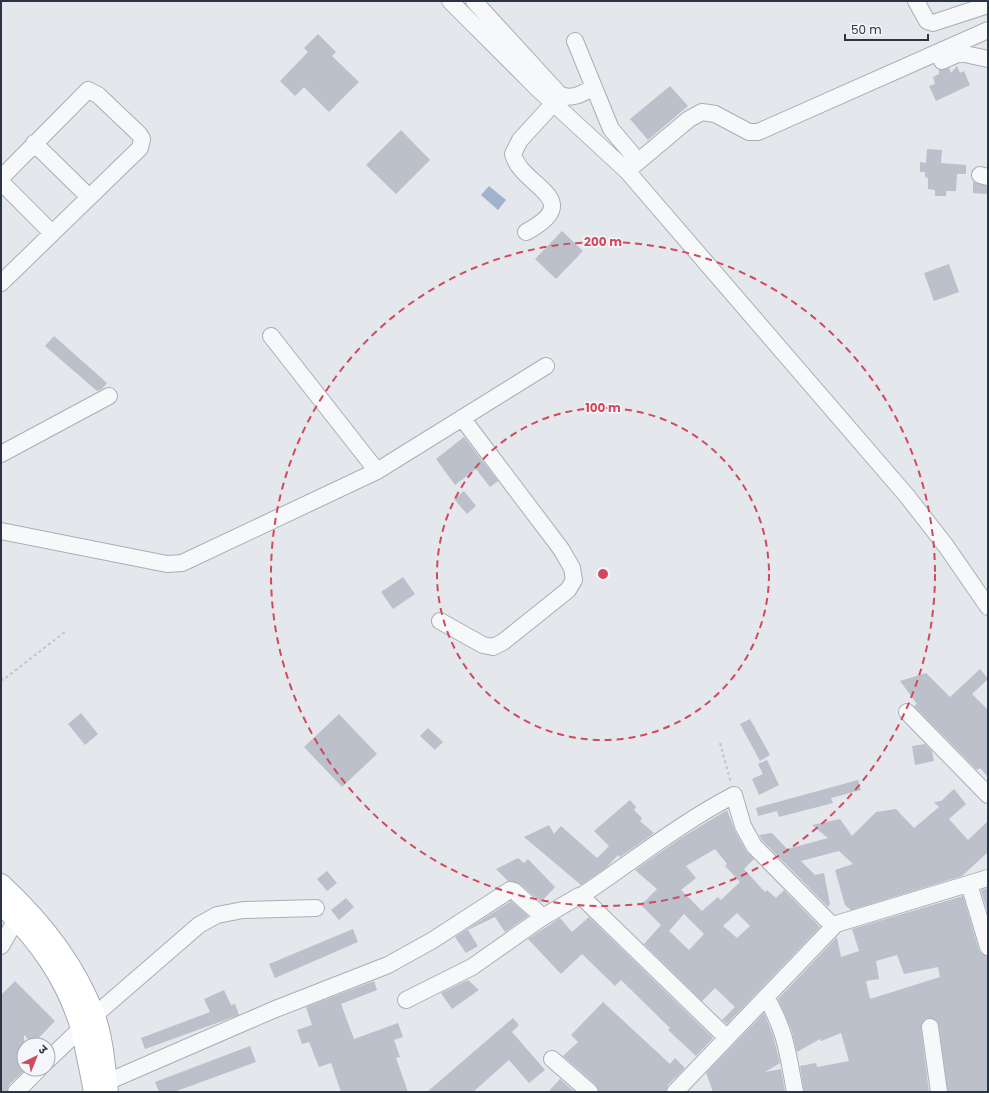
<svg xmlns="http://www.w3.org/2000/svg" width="989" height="1093" viewBox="0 0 989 1093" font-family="Poppins,'Noto Sans Devanagari',sans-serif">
	<rect width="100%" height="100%" fill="#e4e7ec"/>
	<path fill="#9fb4cc" d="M489,186L506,200L498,210L481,195Z"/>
	<path fill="#bbc0ca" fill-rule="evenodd" d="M318,34L336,52L332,56L359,82L329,112L304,87L295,96L280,81L308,52L304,48Z
		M957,66L960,73L964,71L970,85L936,101L929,86L935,84L933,77L939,74V70L949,68L951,73Z
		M670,86L688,106L648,140L630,119Z
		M401,130L430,160L396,194L366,165Z
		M927,149L942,150L941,163L966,165V174H957L956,191H946V196H935V190L928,189V178L925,177V172H920V162L926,163Z
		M973,182L988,186V194L973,193Z
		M562,231L583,251L556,279L535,259Z
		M949,264L959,292L934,301L924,273Z
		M54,336L107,383L102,389L97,391L45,346Z
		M464,437L498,481L490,487L476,469L455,485L436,459Z
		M464,491L476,506L467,514L454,499Z
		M403,577L415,594L393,609L381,592Z
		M980,669L988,679L972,694L988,710V777L980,768L977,770L914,706L917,704L900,681L926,673L950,697Z
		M81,713L98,734L85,745L68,724Z
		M339,714L377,754L342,787L304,747Z
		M750,719L770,755L760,761L740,724Z
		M428,728L443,742L435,750L420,736Z
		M925,744L932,751L934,761L915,765L912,746Z
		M767,760L779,785L759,795L752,779L763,774L758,764Z
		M858,780L861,790L831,798L833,803L779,817L777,811L758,816L756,808Z
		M954,789L966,804L949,819L968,840L988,821V852L962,876L851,910L845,905L835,870L853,864L839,851L801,861L815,875L824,873L830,904L828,907L762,840L759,835L772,833L787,849L828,838L812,825L840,819L852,836L876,812L896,809L914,828L939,807L934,802L941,801Z
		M630,800L636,807L634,810L642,818L640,821L654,833L620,857L618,855L607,867L581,885L524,837L549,825L554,834L561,826L597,858L609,846L594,831Z
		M727,810L735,831L746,851L754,859L744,869L765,892L767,890L776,898L784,890L820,927L727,1024L722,1020L735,1007L715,988L702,1001L644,944L661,925L641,905L657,889L635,870L681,838ZM715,849L727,864L725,866L740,882L721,900L718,897L702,911L681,890L696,878L686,866ZM737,913L750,926L737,938L723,926ZM684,914L704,934L689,950L669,931Z
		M518,858L524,863L528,859L555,887L541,902L520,884L508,881L496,869Z
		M327,871L337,883L327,891L317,879Z
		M988,888V914L981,890Z
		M963,896L979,950L982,954L988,956V1092H948L939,1026L937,1021L929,1018L924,1020L921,1028L929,1092H804L800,1066L816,1063L817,1067L849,1061L841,1033L821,1041L820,1039L797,1052L791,1029L778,999L837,937L841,957L859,951L852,929ZM897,955L904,974L938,967L940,977L870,999L866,981L879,979L876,961Z
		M346,898L354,907L339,920L331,910Z
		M511,901L528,916L505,932L495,917L468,930L478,946L466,953L455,937Z
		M589,917L713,1038L696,1056L668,1030L670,1028L621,980L615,986L582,954L561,974L528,939L560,918L572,932Z
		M353,929L358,942L275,978L269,964Z
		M468,980L479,990L452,1009L441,993Z
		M15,981L55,1021L33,1044L24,1035V1071L9,1085L7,1092H1V995Z
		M374,981L377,990L341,1004L354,1039L398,1023L403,1037L394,1040L400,1057L396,1058L408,1092H341L331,1063L319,1067L309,1042L302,1044L297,1030L312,1025L306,1007Z
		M224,990L231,1005L235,1004L239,1015L145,1049L141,1038L210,1012L204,999Z
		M603,1002L670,1064L675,1058L685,1068L668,1085L666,1092H599L596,1085L563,1056L578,1042L571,1035Z
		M764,1013L773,1035L780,1063L765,1072L781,1069L785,1092H713L706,1073Z
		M513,1018L519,1025L512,1032L545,1070L529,1083L509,1060L473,1092H427Z
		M250,1046L256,1062L174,1092H159L155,1082Z
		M560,1079L575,1092H548Z"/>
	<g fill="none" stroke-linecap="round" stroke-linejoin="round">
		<g stroke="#a9aeb7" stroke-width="18">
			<path id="minor" d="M450,1L536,87L627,171L907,496L946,546L988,607
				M474,1L560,95C573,100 583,93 594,87
				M916,1L927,21L933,23L988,5
				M575,41L611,129L638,161
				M942,61L960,53L988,59
				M34,143L89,197
				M627,171L689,119L702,112L715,114L749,132H758L988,30
				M980,175L988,177
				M1,178L88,90L98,95L139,134L142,139L140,148L1,283
				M1,182L52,233
				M526,232C588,199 521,187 513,154L520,140L553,104
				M271,336L377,471
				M1,454L109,396
				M1,531L167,564L182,563L377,471L546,366
				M440,621L483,645L493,647L503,642L568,590L574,580L572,568L561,549L462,418
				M907,712L988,795
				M969,884L988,947
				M581,896C632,862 680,823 734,795L743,826L754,846L833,926
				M1,946L16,920
				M766,997C786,1031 788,1055 795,1092
				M406,1000L472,967L543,917
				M930,1027L939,1092
				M552,1059L590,1092
				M48,1060L95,1015L199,925L217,915L243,910L316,908
				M107,1082L273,1010L388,965L433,940L510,890L514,891L543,917L579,896L582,897L727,1038
				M16,1092L39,1069
				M675,1092L836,924L988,878"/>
		</g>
		<g stroke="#a3abb8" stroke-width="22">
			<path id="major" d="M1,884C40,920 75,964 94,1014C103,1036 105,1068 108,1092
				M1,905C37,937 68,982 81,1029C86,1050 90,1071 94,1092"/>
		</g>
		<path stroke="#c2c5cb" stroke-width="2" stroke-dasharray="3 3" stroke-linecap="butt" d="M1,678L3,680L66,631
			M720,743L731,783"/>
		<use href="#minor" stroke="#f7f8fa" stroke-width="16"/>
		<use href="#major" stroke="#fff" stroke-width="20"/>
	</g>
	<g fill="none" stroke="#d1495b" stroke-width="2" stroke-dasharray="7 5">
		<circle cx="603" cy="574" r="166"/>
		<circle cx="603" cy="574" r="332"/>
	</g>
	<circle cx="603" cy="574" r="6" fill="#d1495b" stroke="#f4f6f9" stroke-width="2"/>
	<g font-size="12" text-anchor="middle" font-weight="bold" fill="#d1495b" stroke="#f4f6f9" stroke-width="3" stroke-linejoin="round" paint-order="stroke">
		<text x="603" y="246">200 m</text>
		<text x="603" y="412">100 m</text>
	</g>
	<rect width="989" height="1093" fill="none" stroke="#2b3445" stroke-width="4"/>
	<g transform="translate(36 1057) rotate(43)"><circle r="19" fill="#f4f6f9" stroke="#a4a8b1"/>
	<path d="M0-3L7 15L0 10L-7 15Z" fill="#d1495b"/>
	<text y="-6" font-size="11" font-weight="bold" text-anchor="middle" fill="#2b3445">उ</text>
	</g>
	<path d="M845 34v6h83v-6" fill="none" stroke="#2b3445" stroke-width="2"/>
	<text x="851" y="34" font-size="12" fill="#2b3445" stroke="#f4f6f9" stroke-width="3" paint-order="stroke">50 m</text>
</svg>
